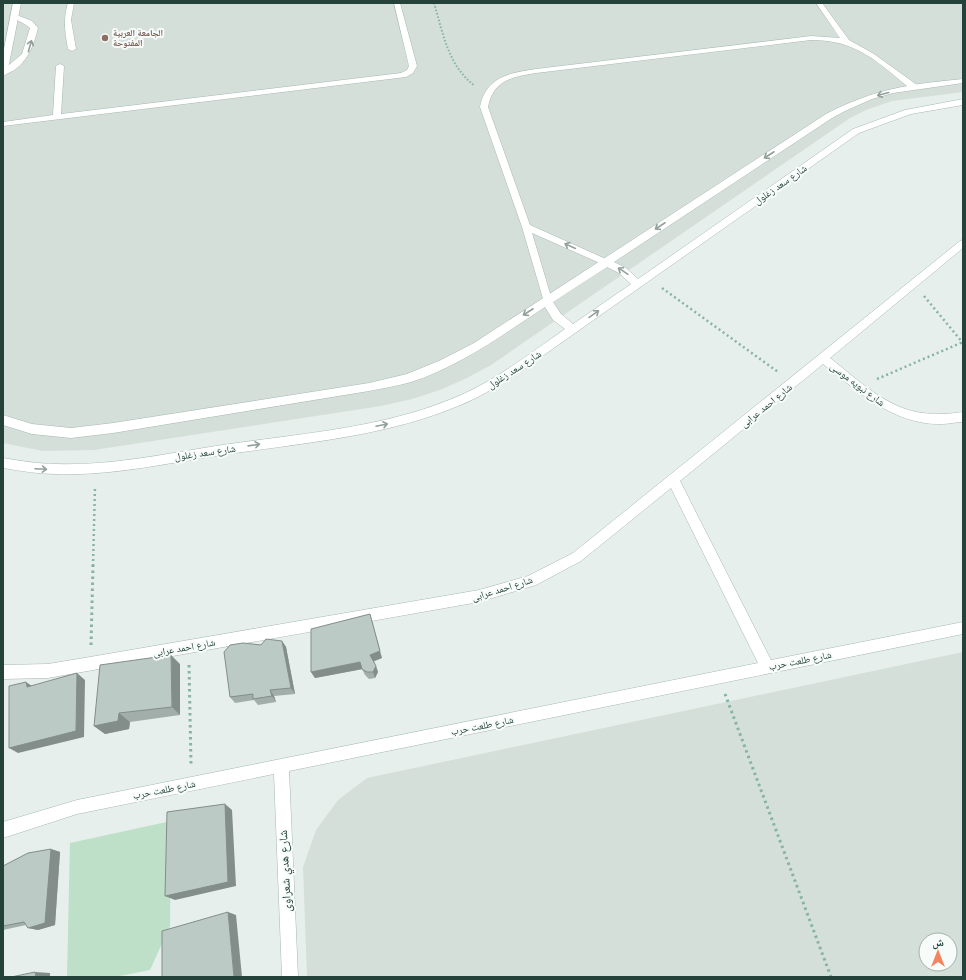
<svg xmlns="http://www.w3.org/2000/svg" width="966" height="980" viewBox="0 0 966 980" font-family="'Nunito Sans','Noto Naskh Arabic',sans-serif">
	<rect width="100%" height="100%" fill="#e6efeb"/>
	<path fill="#d4dfda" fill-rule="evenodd" d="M3,3H963V92L892,101L866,110L850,118L491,365L467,378L440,390L412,399L381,406L94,450L43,451L3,443Z
		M963,652V977H307L303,867L316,830L338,800L367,778ZM926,940H950V964H926Z"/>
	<path fill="#bfe0c8" d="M171,821L170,926L150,970L115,977H67L70,843Z"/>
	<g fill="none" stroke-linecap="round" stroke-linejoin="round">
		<g stroke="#a8b8b2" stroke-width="1">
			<path id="service" d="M68,3H74L71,20L76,49L72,51L68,49C65,33 63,19 68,3Z
				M394,3H400L417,66L413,73L406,77L3,126V122L53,115L56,66L60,64L64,66L61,114L401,73L407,70L409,66Z
				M816,3H822L849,40L874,54L917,85V89H911C877,62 858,40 811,40L536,73C512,77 493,80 488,107L530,225L608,260L610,262L605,265L602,264L532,233L552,300L547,303L544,302L522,227L480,107C486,77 509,73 536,69L811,36L840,38Z
				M14,14L32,21L38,28C33,48 25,69 3,75V70L22,54L30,28L26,25L12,17L10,16Z"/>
		</g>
		<g stroke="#a8b8b2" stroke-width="1">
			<path id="minor" d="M963,240V248L830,358C857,379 887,409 923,413C936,415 949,414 963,412V422C956,422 949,424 941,424C894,425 857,391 823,364L680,481L771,660L963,622V634L289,771L298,977H282L274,774L77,814L3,838V822L77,800L758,663L671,488L581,561L536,585L479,602L48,678L3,679V665L48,664L90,657L479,590L528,576L573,553L960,241Z"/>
		</g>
		<g stroke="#a8b8b2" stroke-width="1">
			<path id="tertiary" d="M13,3H21L7,74L3,76V54Z
				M963,79V83L893,93L872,99L845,111L832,118L614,262L626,268L638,279L853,129L905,110L963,99V105L911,114L859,133L524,369C503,382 482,397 458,406C384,437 301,443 222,455C167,463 112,476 57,474C39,474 21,471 3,468V458C21,461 39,464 57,464C117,466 177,451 237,443C308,433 382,427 449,400C491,384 528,355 565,329L553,320L545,307C502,335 460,366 411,382C397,386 383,388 369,391L113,433L71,438L32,434L3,425V415L32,424L71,428L113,423L369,383L407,374L441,360L474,343L826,114C874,89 910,84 963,79ZM607,267L619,273L631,284L573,324L561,314L553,302Z"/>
		</g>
		<path stroke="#86b3a5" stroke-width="2" stroke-dasharray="1.5 2" stroke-linecap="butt" d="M434,3C443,33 448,66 475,86"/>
		<path stroke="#86b3a5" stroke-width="2.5" stroke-dasharray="2 3" stroke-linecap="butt" d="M662,288L778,372
			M924,296L963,343
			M877,379L963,342
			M93,566L95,486"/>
		<path stroke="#86b3a5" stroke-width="3" stroke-dasharray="2.5 3.5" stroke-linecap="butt" d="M91,645L93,565
			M189,665L191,764
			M725,694L831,977"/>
		<use href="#service" fill="#fff" fill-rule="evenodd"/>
		<use href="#minor" fill="#fff" fill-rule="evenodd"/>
		<use href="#tertiary" fill="#fff" fill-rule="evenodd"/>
	</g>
	<path fill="#a1aea9" d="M282,641L286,647L295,694L274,696L276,702L258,705L254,700L235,703L230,697L261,645Z
		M382,658L374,661L378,672L375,678L369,679L365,675L362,669L315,678L311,672Z
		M180,664V715L130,722L129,729L105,734L94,726Z
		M51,849L60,852L55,925L38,930L28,928L26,925L3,930V866Z"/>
	<path fill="#838d89" d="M370,614L382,658L372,662L370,655Z
		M282,641L286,647L295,694L291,688Z
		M171,655L180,664V715L172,707Z
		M360,662L363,669L315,678L311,672Z
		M376,666L378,672L375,678L373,672Z
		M77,673L85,680L84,737L18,753L9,748Z
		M26,682L35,688L27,687Z
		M270,690L274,696L276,702L272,696Z
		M119,713L130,722L129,729L105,734L94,726Z
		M225,804L232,810L236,886L175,900L165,896Z
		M51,849L60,852L55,925L38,930L28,928Z
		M228,912L236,915L242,977H234Z
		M35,972L50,973V977H36Z"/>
	<path fill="#bbcac4" stroke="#838d89" d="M370,614L380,651L370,655L376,666L373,672H367L362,669L360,662L311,672V629Z
		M266,639L282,641L291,688L270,690L272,696L253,699V694L230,697L224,652L230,645L243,643L261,645Z
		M171,655L172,707L119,713L118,721L94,726L100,665Z
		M77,673L76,731L9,748V686L26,682L27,687Z
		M225,804L228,882L165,896L167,812Z
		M51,849L45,923L28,928L24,922L3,926V866L28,853Z
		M228,912L234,977H162V931Z
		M35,972L36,977H11Z"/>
	<defs><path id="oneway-shaft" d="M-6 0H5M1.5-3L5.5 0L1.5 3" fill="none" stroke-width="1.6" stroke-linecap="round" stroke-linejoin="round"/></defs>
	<g stroke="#92a09c">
		<use href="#oneway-shaft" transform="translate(30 46) rotate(-74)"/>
		<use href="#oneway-shaft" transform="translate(883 94) rotate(165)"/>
		<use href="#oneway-shaft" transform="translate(769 155) rotate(147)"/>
		<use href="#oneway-shaft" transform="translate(660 226) rotate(147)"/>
		<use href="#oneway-shaft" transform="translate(570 246) rotate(-155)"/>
		<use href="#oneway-shaft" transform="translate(623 271) rotate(-146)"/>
		<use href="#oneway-shaft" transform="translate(528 312) rotate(147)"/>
		<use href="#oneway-shaft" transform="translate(594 314) rotate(-35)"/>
		<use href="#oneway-shaft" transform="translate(382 425) rotate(-12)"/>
		<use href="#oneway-shaft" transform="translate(254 445) rotate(-8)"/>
		<use href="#oneway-shaft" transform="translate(41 469) rotate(3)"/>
	</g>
	<circle fill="#8d6e63" stroke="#f7fbf9" stroke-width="1.5" cx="105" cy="38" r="4"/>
	<g text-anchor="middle" stroke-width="4" stroke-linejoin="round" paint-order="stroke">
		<g font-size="9" font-weight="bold" fill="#785e54" stroke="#f7fbf9" text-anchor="start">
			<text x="113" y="36">الجامعة العربية<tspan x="113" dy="10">المفتوحة</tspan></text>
		</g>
		<g font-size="10" fill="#24423a" stroke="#f7fbf9">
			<text transform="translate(780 184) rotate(-35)" y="4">شارع سعد زغلول</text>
			<text transform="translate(514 369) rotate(-33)" y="4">شارع سعد زغلول</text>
			<text transform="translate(858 384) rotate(37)" y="4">شارع نبويه موسى</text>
			<text transform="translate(766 405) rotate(-39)" y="4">شارع احمد عرابى</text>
			<text transform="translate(205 452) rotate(-8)" y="4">شارع سعد زغلول</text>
			<text transform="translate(502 588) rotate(-17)" y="4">شارع احمد عرابى</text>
			<text transform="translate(184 647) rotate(-10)" y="4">شارع احمد عرابى</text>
			<text transform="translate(800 660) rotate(-11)" y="4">شارع طلعت حرب</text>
			<text transform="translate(482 725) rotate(-11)" y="4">شارع طلعت حرب</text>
			<text transform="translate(164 789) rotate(-11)" y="4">شارع طلعت حرب</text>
		</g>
		<g font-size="12" fill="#24423a" stroke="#f7fbf9">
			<text transform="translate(285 871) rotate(-93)" y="4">شارع هدي شعراوى</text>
		</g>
	</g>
	<rect width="966" height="980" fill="none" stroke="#24423a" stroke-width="8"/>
	<g transform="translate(938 952)"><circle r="19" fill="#f7fbf9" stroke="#a3b1ad"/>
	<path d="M0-3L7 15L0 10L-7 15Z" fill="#f4845f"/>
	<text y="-6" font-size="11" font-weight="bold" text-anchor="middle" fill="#24423a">ش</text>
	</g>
</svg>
